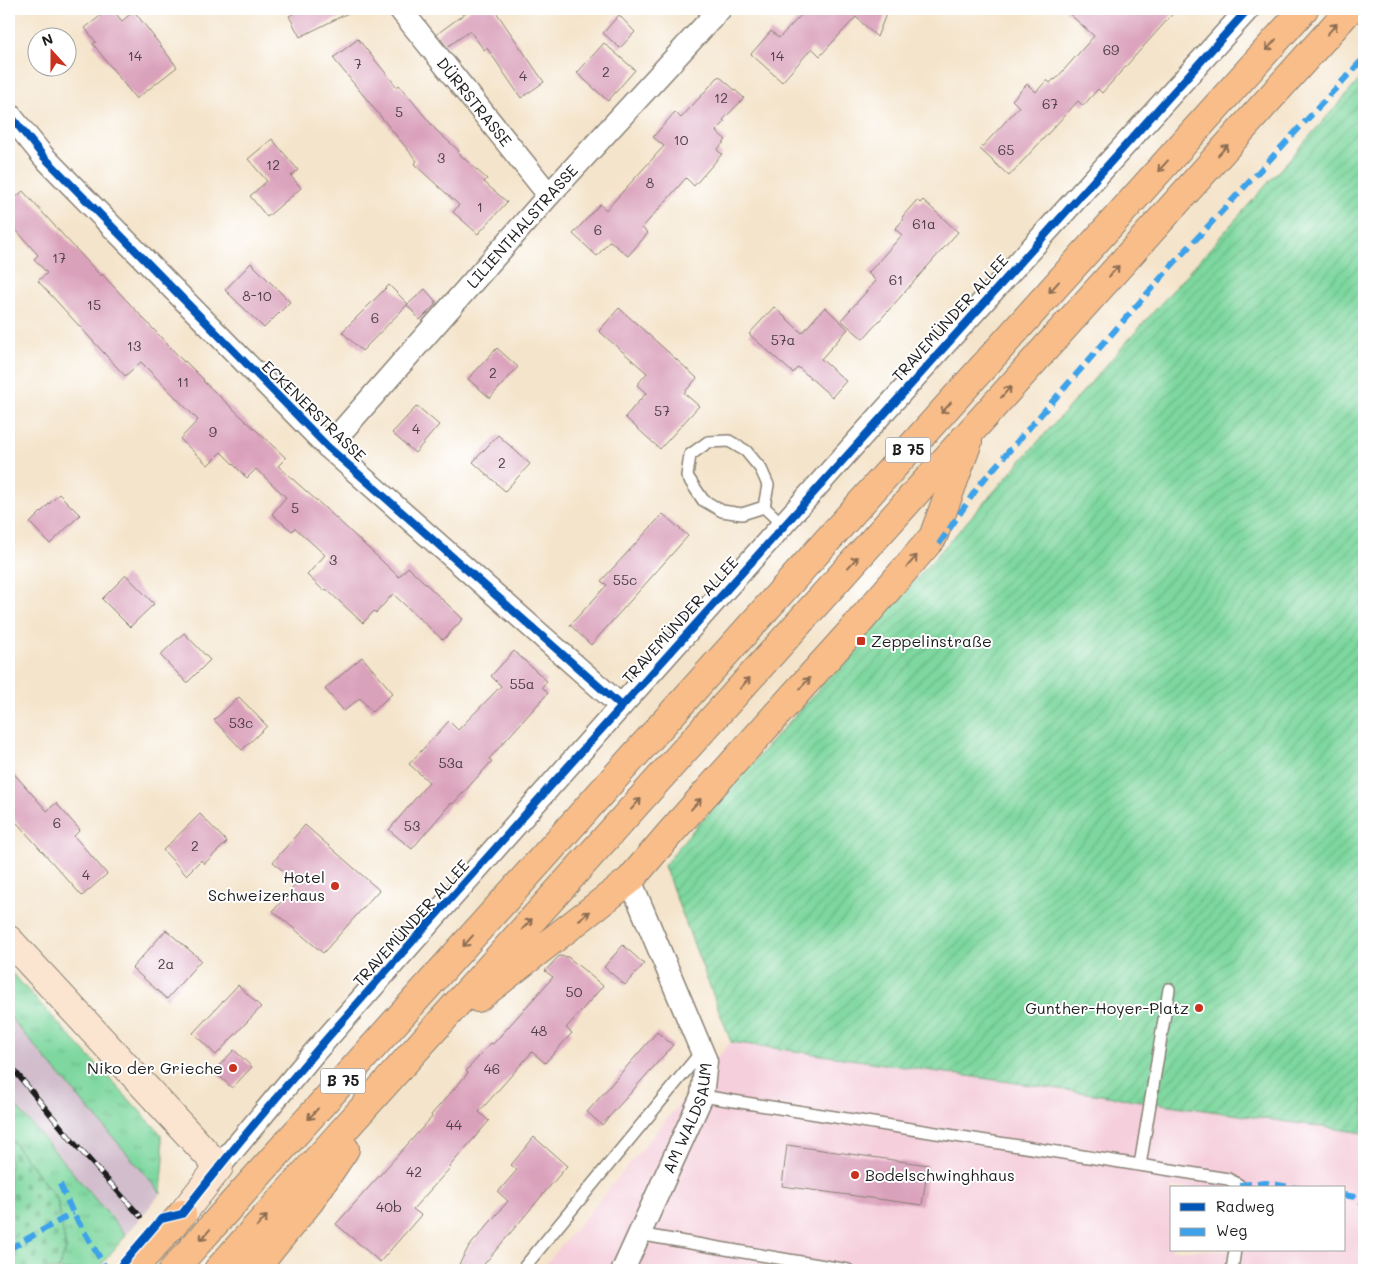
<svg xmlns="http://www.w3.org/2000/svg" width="1373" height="1279" viewBox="0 0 1373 1279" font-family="Mali,sans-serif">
	<defs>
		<pattern id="grass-tufts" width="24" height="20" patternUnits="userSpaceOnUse" patternTransform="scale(1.25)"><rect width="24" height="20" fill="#7dd79e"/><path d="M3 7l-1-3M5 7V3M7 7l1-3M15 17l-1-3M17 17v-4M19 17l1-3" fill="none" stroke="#6bb888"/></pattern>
		<pattern id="cemetery-stones" width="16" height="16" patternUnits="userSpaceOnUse" patternTransform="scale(1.25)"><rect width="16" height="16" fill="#7dd79e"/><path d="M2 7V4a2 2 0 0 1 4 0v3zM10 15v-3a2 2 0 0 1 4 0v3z" fill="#6bb888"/></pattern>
		<pattern id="garden-furrows" width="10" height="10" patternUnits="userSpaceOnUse" patternTransform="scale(1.25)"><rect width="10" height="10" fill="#7dd79e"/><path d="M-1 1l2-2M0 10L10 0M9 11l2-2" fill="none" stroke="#6bb888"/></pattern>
	</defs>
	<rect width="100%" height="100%" fill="#fff"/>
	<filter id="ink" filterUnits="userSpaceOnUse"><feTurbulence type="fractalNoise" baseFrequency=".02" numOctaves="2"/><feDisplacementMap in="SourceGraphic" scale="10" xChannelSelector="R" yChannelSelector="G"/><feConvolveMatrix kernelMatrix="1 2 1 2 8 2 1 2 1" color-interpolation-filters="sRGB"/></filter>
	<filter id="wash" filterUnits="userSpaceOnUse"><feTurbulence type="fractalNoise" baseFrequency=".0096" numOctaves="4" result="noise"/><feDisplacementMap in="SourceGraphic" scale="20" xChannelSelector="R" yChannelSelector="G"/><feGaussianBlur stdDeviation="1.12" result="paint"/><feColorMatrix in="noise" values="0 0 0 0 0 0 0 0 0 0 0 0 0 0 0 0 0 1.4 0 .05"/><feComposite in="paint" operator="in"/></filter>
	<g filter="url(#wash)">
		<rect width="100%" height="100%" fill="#f4e4cb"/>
		<path fill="#f5cfdb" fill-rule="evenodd" d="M731,1042L1364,1133V1270H541ZM1172,1188H1344V1250H1172Z"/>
		<path fill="#d1bdcc" d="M9,1016L161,1193L126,1235L9,1098Z"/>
		<path fill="url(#grass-tufts)" stroke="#4c7a5d" d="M9,970L161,1134L164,1158L161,1193L9,1016Z
			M9,1098L126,1235L97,1270H58L66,1249L57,1199L9,1137Z"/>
		<path fill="url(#cemetery-stones)" stroke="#4c7a5d" d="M9,1137L57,1199L66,1249L58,1270H9Z"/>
		<path fill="url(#garden-furrows)" stroke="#4c7a5d" d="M1364,75V1133L731,1042L664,866L685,839Z"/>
		<g id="blocks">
			<path fill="#daa1bb" d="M109,9H112L122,21L134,11L177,67L136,99L93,44L96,42L85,28Z
				M302,9H356L300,37L289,16Z
				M471,9H494L544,82L521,98L487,48L484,50L470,31L447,47L437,34Z
				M807,9H888L877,37L856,17L820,56L812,48L782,82L751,54L771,31L779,38Z
				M1064,9H1177L1102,93L1098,89L1083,106L1078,101L1009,176L980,149L1019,107L1012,100L1027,84L1036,92L1047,80L1050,83L1054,79L1055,80L1094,36Z
				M619,15L635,32L620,48L603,33Z
				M358,39L397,87L399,85L436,130L459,151L458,153L487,179L484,182L507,202L478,234L453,212L459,205L414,164L417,161L333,58Z
				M604,43L635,70L608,101L577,73Z
				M719,76L744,98L723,120L725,122L716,131L726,140L717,150L722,154L694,186L686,178L642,228L648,233L628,256L610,241L597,256L573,234L600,204L606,210L664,146L653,137L675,112L681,118Z
				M272,139L298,170L291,176L301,188L267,217L250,196L267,181L248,159Z
				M23,191L62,234L101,276L102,274L184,362L185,361L204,380L203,381L286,458L278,466L335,517L399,577L408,567L463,619L443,640L393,594L376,613L374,611L363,623L326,589L324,591L307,575L325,555L295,528L292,531L272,514L286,497L256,469L247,478L221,452L208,465L180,439L198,420L141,362L125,376L38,281L47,273L34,259L38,255L9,222V203Z
				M917,200L920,203L923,200L958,232L863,339L841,320L876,281L868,273L902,235L895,229L904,219L902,217Z
				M251,263L290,302L264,328L225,290Z
				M389,285L408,304L362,351L342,332Z
				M425,289L437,303L420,320L407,305Z
				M774,307L802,333L825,307L848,329L821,359L846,381L832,397L798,367L793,373L749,334Z
				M619,308L697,378L684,393L699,406L660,449L625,417L646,393L637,385L647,373L599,331Z
				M497,348L518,367L490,398L468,379Z
				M417,406L439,425L415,453L392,433Z
				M498,435L530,464L505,491L473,462Z
				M59,494L80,515L50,544L30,523Z
				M663,514L688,536L591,645L570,625L607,585L601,581Z
				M126,575L154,604L130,627L102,599Z
				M184,633L210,660L187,683L160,655Z
				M514,651L547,681L542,687L548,693L489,759L492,761L453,804L451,803L412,849L389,830L429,782L409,764L449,721L458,730L501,686L491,676Z
				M362,657L393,693L372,712L360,698L344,711L325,689Z
				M239,697L267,726L242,750L214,720Z
				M9,768L47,811L56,803L80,830L74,836L107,874L82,896L9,814Z
				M200,814L227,842L204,864L201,860L186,875L163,850Z
				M305,825L379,890L323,953L273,911L297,883L273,862Z
				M166,930L201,960L167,999L132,968Z
				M623,945L644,964L625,985L604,967Z
				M559,956L568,957L603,986L566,1028L572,1033L545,1063L532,1052L479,1112L489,1121L450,1166L451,1167L413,1209L421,1215L380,1262L336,1224L432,1117L431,1115L468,1073L466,1071L491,1043L493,1044L553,977L545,971Z
				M238,985L261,1007L216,1055L193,1033Z
				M657,1032L673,1045L602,1125L587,1112Z
				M234,1050L252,1067L232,1088L214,1071Z
				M534,1137L567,1166L485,1263L481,1270H456L468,1248L508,1201L498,1192L517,1170L511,1165Z
				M787,1145L928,1165L922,1205L782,1186Z"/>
		</g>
	</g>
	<g filter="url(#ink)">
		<use href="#blocks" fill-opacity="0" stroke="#888074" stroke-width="1"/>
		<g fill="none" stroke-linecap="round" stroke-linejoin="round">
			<g stroke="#888074" stroke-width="14">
				<path id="lane" d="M764,507L768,485L761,469L746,451L729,441L708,442L690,455L687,476L703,500L722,511L742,514L764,507L783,525
					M702,1096L1228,1179L1239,1185L1240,1188
					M1140,1165L1169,989
					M638,1234L848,1270
					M522,1270L702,1051
					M1232,1270L1235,1250"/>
			</g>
			<g stroke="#888074" stroke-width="25">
				<g id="street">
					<path id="s1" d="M400,9L549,195"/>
					<path d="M9,114L43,156L328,447L621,706"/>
					<path id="s2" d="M328,447L549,195L720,9"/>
					<path d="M219,1167L313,1054L621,706L886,409L1248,9"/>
					<path id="s3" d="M623,1270L702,1096L706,1061L630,880"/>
				</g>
			</g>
			<g stroke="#888074" stroke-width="30">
				<path id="secondary" d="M9,940L219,1167L182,1214"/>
			</g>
			<g stroke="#888074" stroke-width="30">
				<path id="highway" d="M478,998L630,880L672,831L849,634L933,537L968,442
					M132,1270L182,1214
					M173,1270L1304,9
					M218,1270L1350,9
					M254,1270L310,1201L345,1149"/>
			</g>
			<use href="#lane" stroke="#fff" stroke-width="11"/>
			<use href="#street" stroke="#fff" stroke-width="22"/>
			<use href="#secondary" stroke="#fce5d0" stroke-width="28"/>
			<use href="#highway" stroke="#f8bd89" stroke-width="28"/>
			<g stroke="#1c1c1c" stroke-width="5.5">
				<path id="rail" d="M9,1064L75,1144L140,1216"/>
			</g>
			<use href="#rail" stroke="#fff" stroke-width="4" stroke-dasharray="11" stroke-linecap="butt"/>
			<path stroke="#3da2ea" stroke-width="6" stroke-dasharray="12 6" stroke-linecap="butt" d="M939,544L980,484L1174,263L1364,58
				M60,1184L73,1213L107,1270
				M1239,1185L1266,1183L1296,1188
				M1344,1195L1355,1197L1364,1204
				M9,1249L73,1213"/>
			<g stroke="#fff" stroke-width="11">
				<path id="cycleway" d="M9,114L43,156L328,447L621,706
					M117,1270L161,1219L182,1214C296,1067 423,931 546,791C778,529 1013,269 1248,9"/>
			</g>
			<use href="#cycleway" stroke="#0057b8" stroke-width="8"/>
		</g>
		<defs><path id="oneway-shaft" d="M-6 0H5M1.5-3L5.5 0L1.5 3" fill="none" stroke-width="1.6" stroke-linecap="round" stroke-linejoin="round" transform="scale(1.25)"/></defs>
		<g stroke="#8a6c52">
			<use href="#oneway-shaft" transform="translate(1332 29) rotate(-48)"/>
			<use href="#oneway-shaft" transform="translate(1271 45) rotate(132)"/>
			<use href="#oneway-shaft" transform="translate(1223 150) rotate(-48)"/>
			<use href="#oneway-shaft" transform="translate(1163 166) rotate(132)"/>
			<use href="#oneway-shaft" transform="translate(1114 271) rotate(-48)"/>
			<use href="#oneway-shaft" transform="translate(1054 287) rotate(132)"/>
			<use href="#oneway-shaft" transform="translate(1006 392) rotate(-48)"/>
			<use href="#oneway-shaft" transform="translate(946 408) rotate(132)"/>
			<use href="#oneway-shaft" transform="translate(912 561) rotate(-49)"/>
			<use href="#oneway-shaft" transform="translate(853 562) rotate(-48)"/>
			<use href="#oneway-shaft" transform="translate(745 683) rotate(-48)"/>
			<use href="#oneway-shaft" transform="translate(805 683) rotate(-48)"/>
			<use href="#oneway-shaft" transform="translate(636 804) rotate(-48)"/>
			<use href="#oneway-shaft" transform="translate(696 804) rotate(-48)"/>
			<use href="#oneway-shaft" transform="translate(584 916) rotate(-38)"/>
			<use href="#oneway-shaft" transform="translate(527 924) rotate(-48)"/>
			<use href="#oneway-shaft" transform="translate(468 941) rotate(132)"/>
			<use href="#oneway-shaft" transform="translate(313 1114) rotate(132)"/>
			<use href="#oneway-shaft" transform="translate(262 1221) rotate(-48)"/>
			<use href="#oneway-shaft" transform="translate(205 1235) rotate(132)"/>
		</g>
	</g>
	<g fill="#c8321e" stroke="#fff" stroke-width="2">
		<rect x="856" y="636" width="10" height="10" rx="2.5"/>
		<circle cx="335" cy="886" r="5"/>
		<circle cx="1199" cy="1008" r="5"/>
		<circle cx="233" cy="1068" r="5"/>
		<circle cx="855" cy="1175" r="5"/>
	</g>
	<g text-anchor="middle" stroke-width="4" stroke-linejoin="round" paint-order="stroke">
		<g font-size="14" fill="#4c3d44">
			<text x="1111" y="55">69</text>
			<text x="135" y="61">14</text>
			<text x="777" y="61">14</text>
			<text x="358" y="69">7</text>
			<text x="606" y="77">2</text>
			<text x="523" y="81">4</text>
			<text x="721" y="103">12</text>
			<text x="1050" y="109">67</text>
			<text x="399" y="117">5</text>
			<text x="681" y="145">10</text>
			<text x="1006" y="155">65</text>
			<text x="441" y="163">3</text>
			<text x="273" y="170">12</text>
			<text x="650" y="188">8</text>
			<text x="480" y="212">1</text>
			<text x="924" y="229">61a</text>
			<text x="598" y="235">6</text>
			<text x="59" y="263">17</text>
			<text x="896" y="285">61</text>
			<text x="257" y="301">8-10</text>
			<text x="94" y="310">15</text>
			<text x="375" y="323">6</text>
			<text x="783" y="345">57a</text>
			<text x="134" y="351">13</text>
			<text x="493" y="378">2</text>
			<text x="183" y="387">11</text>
			<text x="662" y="416">57</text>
			<text x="416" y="434">4</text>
			<text x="213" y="437">9</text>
			<text x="502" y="468">2</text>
			<text x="295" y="513">5</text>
			<text x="333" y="565">3</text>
			<text x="625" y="585">55c</text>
			<text x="522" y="689">55a</text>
			<text x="241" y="728">53c</text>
			<text x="451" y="768">53a</text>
			<text x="57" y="828">6</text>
			<text x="412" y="831">53</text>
			<text x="195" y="851">2</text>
			<text x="86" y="880">4</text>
			<text x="166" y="969">2a</text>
			<text x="574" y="997">50</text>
			<text x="539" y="1036">48</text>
			<text x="492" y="1074">46</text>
			<text x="454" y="1130">44</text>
			<text x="414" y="1177">42</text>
			<text x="389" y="1212">40b</text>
		</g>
		<g fill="#fff" stroke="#606060" stroke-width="1">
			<rect x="885.5" y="437.5" width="45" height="25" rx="4"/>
			<rect x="320.5" y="1068.5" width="45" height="25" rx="4"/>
		</g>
		<g font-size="15" font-weight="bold" fill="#1c1c1c">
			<text x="908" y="455">B 75</text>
			<text x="343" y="1086">B 75</text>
		</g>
		<g font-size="16" fill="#1c1c1c" stroke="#fff">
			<text dy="6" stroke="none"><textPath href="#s1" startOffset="119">DÜRRSTRASSE</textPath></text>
			<text dy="6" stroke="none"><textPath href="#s2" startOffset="294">LILIENTHALSTRASSE</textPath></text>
			<text transform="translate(950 318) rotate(-48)" y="6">TRAVEMÜNDER ALLEE</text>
			<text transform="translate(314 411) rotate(44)" y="6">ECKENERSTRASSE</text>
			<text transform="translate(680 620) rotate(-48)" y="6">TRAVEMÜNDER ALLEE</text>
			<text transform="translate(411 923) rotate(-48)" y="6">TRAVEMÜNDER ALLEE</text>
			<text dy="6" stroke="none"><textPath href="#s3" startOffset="166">AM WALDSAUM</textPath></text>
		</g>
		<g font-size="16" fill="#1c1c1c" stroke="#fff" text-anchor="end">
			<text x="871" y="647" text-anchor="start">Zeppelinstraße</text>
			<text x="325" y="883">Hotel<tspan x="325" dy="18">Schweizerhaus</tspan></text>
			<text x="1189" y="1014">Gunther-Hoyer-Platz</text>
			<text x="223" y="1074">Niko der Grieche</text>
			<text x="865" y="1181" text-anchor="start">Bodelschwinghhaus</text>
		</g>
	</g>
	<rect width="1373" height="1279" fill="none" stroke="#fff" stroke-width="30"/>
	<rect x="1170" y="1186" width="175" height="65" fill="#ffffff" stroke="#a4a4a4"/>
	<rect x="1180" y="1203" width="25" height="8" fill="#0057b8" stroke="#a4a4a4"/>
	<text x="1216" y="1212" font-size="15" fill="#1c1c1c">Radweg</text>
	<rect x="1180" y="1228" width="25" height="8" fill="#3da2ea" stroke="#a4a4a4"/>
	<text x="1216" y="1236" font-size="15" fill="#1c1c1c">Weg</text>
	<g transform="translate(52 52) rotate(339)"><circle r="24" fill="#ffffff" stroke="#a4a4a4"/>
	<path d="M0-4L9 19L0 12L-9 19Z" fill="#c8321e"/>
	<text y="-8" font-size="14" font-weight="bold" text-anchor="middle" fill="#1c1c1c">N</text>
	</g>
</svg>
